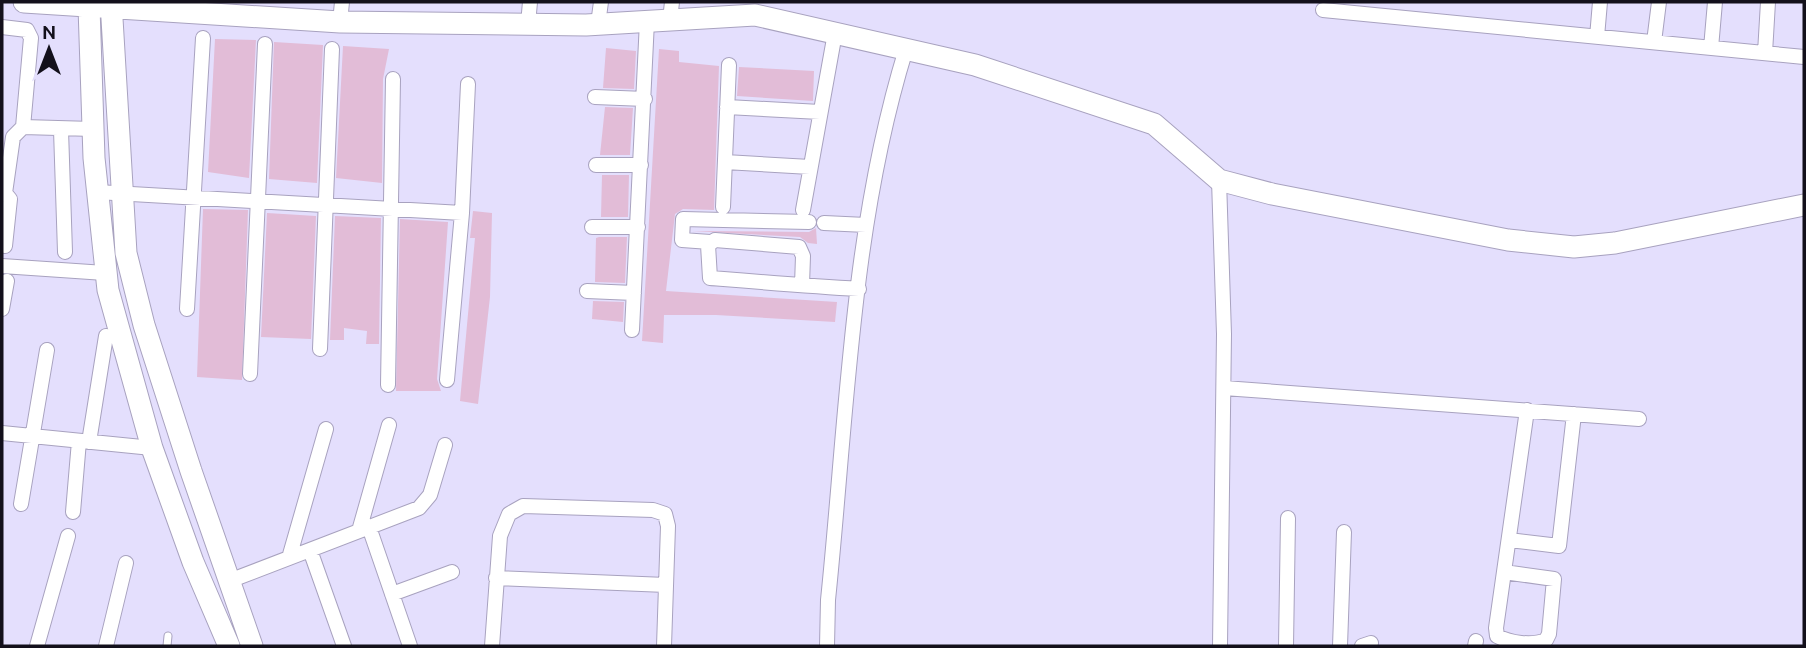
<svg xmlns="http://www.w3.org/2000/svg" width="1806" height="648" viewBox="0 0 1806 648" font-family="Ubuntu,sans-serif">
	<rect width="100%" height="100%" fill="#e4dffd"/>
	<path fill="#e2bcd7" d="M215,39L256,40L249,178L208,172Z
		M274,42L323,45L317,183L269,179Z
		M343,46L389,49L383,79L382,183L336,178Z
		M606,48L636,51L634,89L603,88Z
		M659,49L679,51V62L719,66L714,210L683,209L675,214L666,291L837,302L835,322L716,315H664L663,343L642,341Z
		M739,67L814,71L813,101L737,96Z
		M605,107L633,108L630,155H600Z
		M602,175H629L628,217H601Z
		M203,209L248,210L242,380L197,377Z
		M473,211L492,213L490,297L478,404L460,401L475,238H470Z
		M267,213L316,216L311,339L261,337Z
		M335,216L381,218L379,344H366L367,331L344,328V340H330Z
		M400,219L448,222L437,379L441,391H396Z
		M816,228L817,244L808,243L800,237L692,231L809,232Z
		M599,237H627L625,283L595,282L596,238Z
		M593,301L624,302L623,322L592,319Z"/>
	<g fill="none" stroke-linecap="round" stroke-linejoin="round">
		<g stroke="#a8a2bf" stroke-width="9">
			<path id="lane" d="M167,646L168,636"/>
		</g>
		<g stroke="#a8a2bf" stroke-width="16">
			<path id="street" d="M1323,10L1804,57
				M670,20L672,2
				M340,22L342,2
				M528,24L530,2
				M598,24L601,2
				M2,27L27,30L31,38L23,127L13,137L5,193L10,199L5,246
				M1597,37L1600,2
				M1654,42L1659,2
				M1711,48L1715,2
				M1765,53L1768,2
				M595,97L645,99
				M727,107L820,112
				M23,127L93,129
				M61,130L65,252
				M725,162L810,167
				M596,165H641
				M1219,180L1224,334L1220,646
				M97,192L462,213
				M723,207L729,65
				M803,210L835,33
				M824,223L866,225
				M592,227H638
				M710,242L682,240L683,219L809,222
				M2,266L105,273
				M802,285L803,256L799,247L715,240L708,245L710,278C760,282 809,286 859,289
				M587,291L634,293
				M2,309L7,281
				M187,309L203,38
				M632,330L647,21
				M320,349L332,49
				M250,374L265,44
				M447,380L462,213L468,84
				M388,385L393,79
				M1224,388L1639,419
				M2,433L152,448
				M89,442L106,336
				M21,504L47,350
				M73,512L79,441
				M369,527L410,646
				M359,531L389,425
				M1509,540L1559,546L1574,414
				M310,550L344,646
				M289,558L326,429
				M1504,572L1554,579L1549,634L1546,640C1532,646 1510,643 1497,636L1496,628L1527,410
				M496,578L666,585
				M229,581L419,508L430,495L445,445
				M392,594L452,572
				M37,646L68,536
				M106,646L126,563
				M492,646L500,536L509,514L523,506L653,510L665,514L668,526L664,646
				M827,646L828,600C847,417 851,227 906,49
				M1286,646L1288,518
				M1340,646L1344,532
				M1362,646L1371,643
				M1475,646L1476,641"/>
		</g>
		<g stroke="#a8a2bf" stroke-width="23">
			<path id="secondary" d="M24,2L340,22L586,25L755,15L975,65L1154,124L1219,180L1272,194L1508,240L1574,247L1615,243L1804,205
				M111,2L126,253L144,325L191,471L252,646
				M89,7L94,158L108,290L152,448L193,562L229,646"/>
		</g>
		<use href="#lane" stroke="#fff" stroke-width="7"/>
		<use href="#street" stroke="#fff" stroke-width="14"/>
		<use href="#secondary" stroke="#fff" stroke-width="21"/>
	</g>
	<rect width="1806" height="648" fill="none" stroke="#13101b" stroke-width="7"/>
	<g transform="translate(49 49)" stroke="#e4dffd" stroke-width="5" paint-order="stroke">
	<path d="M0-5L12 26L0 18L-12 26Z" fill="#13101b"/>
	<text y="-10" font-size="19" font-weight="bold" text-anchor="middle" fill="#13101b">N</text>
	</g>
</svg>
